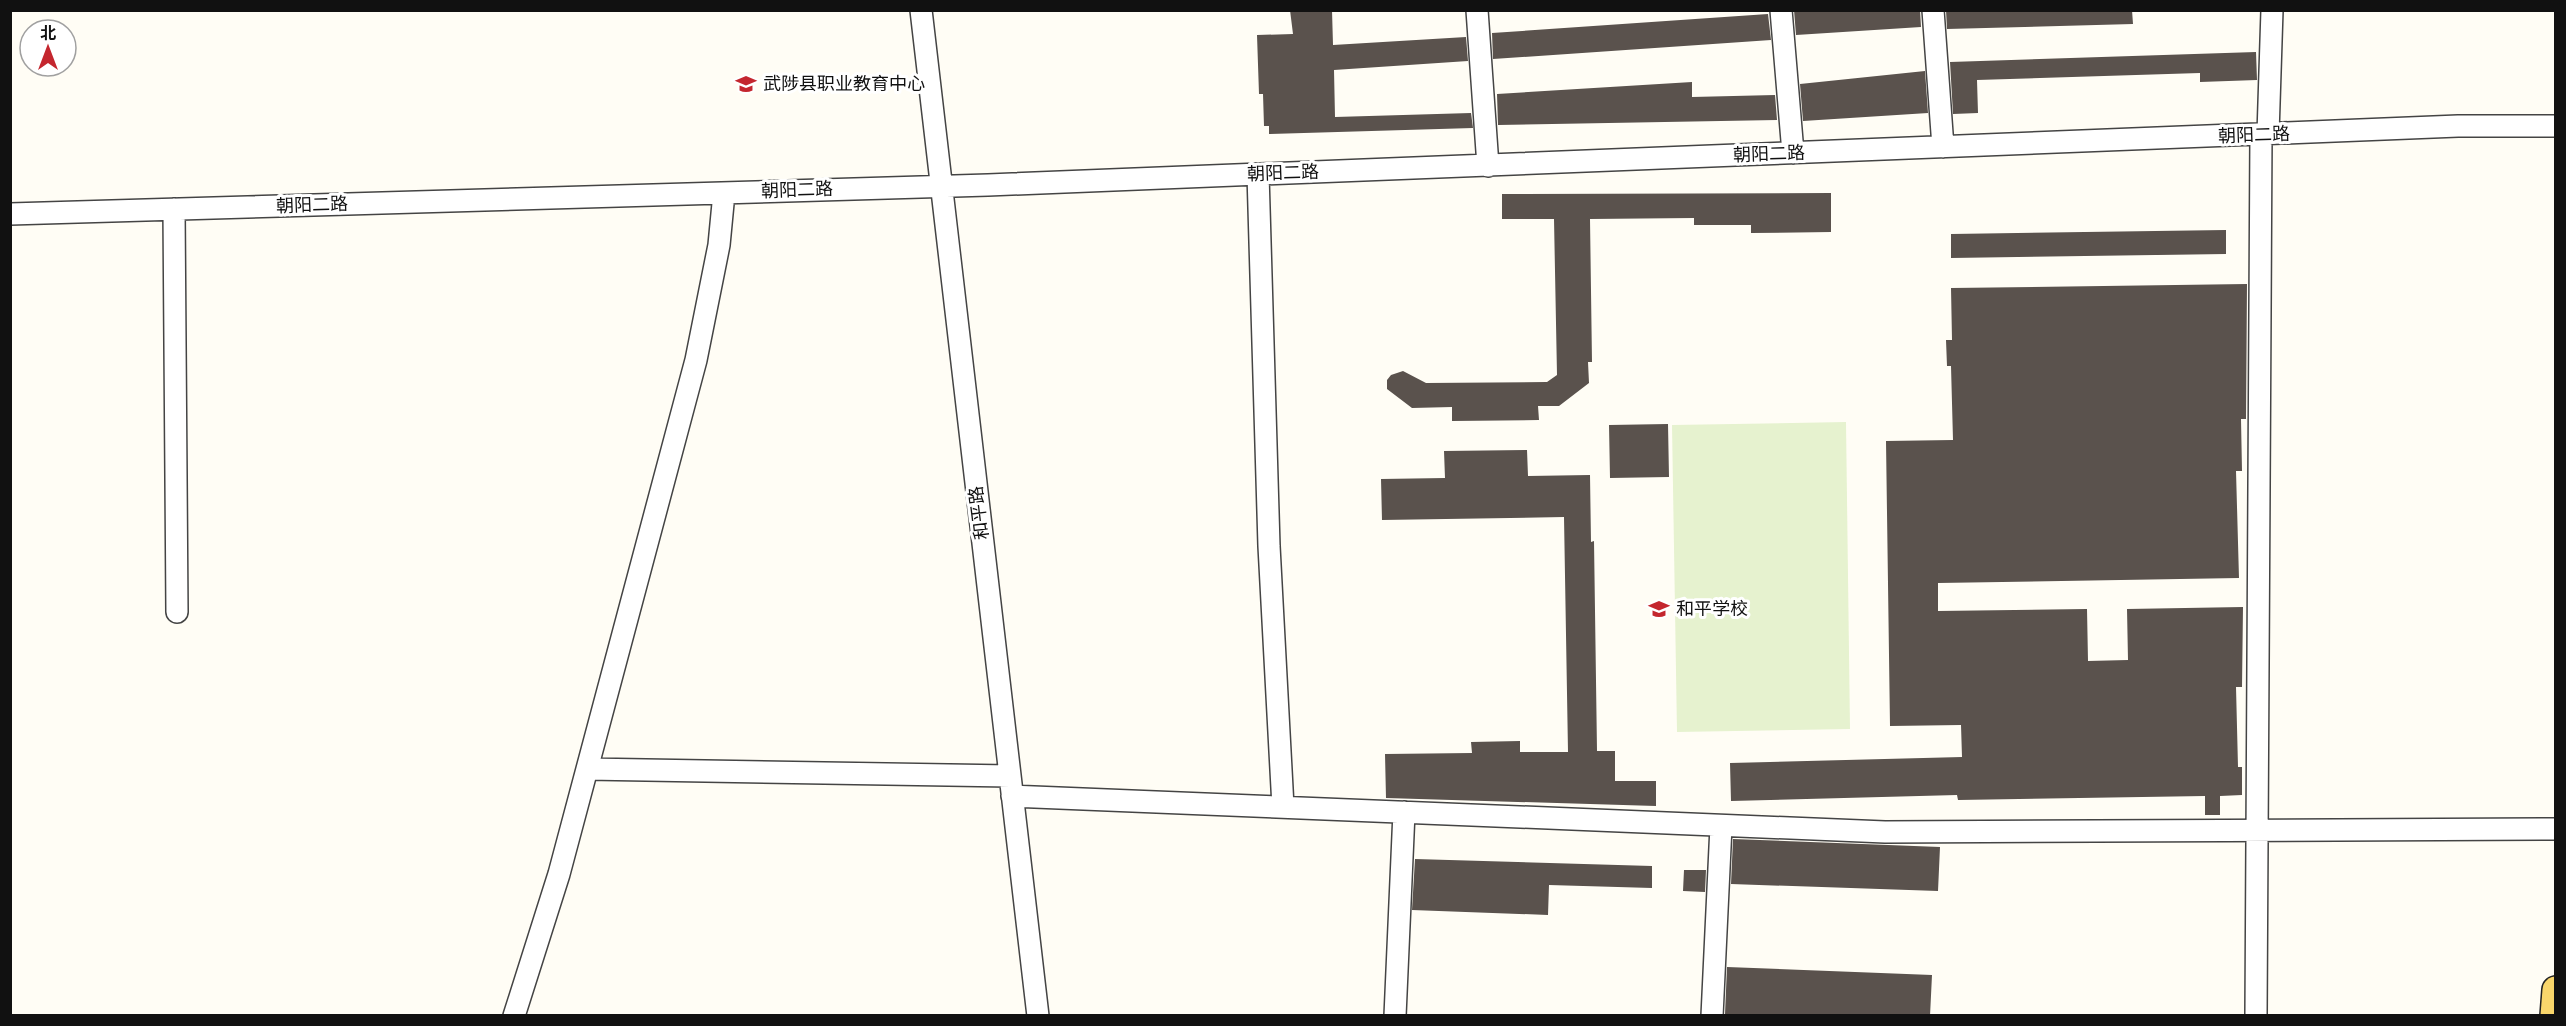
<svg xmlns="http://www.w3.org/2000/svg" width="2566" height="1026" viewBox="0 0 2566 1026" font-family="Literata,'Noto Sans SC',serif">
	<rect width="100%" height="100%" fill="#fffdf5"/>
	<path fill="#e6f2cf" d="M1846,422L1850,729L1677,732L1672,425Z"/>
	<path fill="#5a524d" d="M1290,10H1332L1333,45L1466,37L1468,61L1334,70L1335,117L1471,113L1473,128L1269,134V126H1264L1263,94H1259L1257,35L1293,34Z
		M1794,10H1920L1921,27L1796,35Z
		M1946,10H2132L2133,24L1947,29Z
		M1768,14L1771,40L1493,59L1492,33Z
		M2256,52L2257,80L2200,82V73L1977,80L1978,113L1953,114L1950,62Z
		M1925,71L1928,113L1803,121L1800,84Z
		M1692,82V97L1775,95L1777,120L1498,125L1497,94Z
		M1831,193V232L1751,233V225H1694V218L1590,219L1592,362H1588L1589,383L1559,406H1538L1539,420L1452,421V407L1412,408L1387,389V380L1391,375L1403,371L1426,383L1547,382L1557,375L1554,219H1502V194Z
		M2226,230V254L1951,258V234Z
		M2247,284L2246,419H2241L2242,471H2236L2239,578L1938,583V611L2087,609L2088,661L2128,660L2127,609L2243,607L2242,687H2236L2238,767H2242V795L2220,796V815H2205V796L1958,800L1957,795L1731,801L1730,763L1962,757L1961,725L1890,726L1886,441L1953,440L1951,366H1947L1946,340H1952L1951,288Z
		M1668,424L1669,477L1610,478L1609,425Z
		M1527,450L1528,476L1590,475L1591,542L1594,541L1597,751H1615V781H1656V806L1386,798L1385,754L1472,753L1471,742L1520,741V752H1568L1564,517L1382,520L1381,479L1445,478L1444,451Z
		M1733,839L1940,847L1938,891L1731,884Z
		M1415,859L1652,866V888L1549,885L1548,915L1412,910Z
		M1684,870H1706L1705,892L1683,891Z
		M1727,967L1932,975L1930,1016L1725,1014Z"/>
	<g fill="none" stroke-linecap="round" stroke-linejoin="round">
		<g stroke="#444" stroke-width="24">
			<path id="minor" d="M921,10L1038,1016
				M1477,10L1488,166
				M1781,10L1793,153
				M1933,10L1943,147
				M2268,134L2272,10
				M1258,174L1269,546L1283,807
				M174,209L177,612
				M10,214L988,185L2458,126H2556
				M587,769L1010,776
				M1012,796L1885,832L2556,829
				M514,1016L559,874L696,360L719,245L724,193
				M1395,1016L1404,812
				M1712,1016L1721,826
				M2256,1016L2261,134"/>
		</g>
		<g stroke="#222" stroke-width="30">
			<path id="major" d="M2554,1016L2556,990"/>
		</g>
		<use href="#minor" stroke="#fff" stroke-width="21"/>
		<use href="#major" stroke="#f9d66b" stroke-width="27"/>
	</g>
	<defs>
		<g id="school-bare" transform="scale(1.62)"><path d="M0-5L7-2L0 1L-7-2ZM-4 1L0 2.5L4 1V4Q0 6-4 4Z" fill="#c4262e" stroke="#fff" stroke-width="2.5" paint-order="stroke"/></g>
	</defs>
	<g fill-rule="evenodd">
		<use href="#school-bare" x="746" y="84"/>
		<use href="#school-bare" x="1659" y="609"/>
	</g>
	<g text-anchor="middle" stroke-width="6" stroke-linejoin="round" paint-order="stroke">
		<g font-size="18" fill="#111" stroke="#fff" text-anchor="start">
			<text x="763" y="90">武陟县职业教育中心</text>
			<text x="1676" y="615">和平学校</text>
		</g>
		<g font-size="18" fill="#111" stroke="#fff">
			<text transform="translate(2254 135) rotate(-2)" y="6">朝阳二路</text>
			<text transform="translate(1769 154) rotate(-2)" y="6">朝阳二路</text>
			<text transform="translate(1283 173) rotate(-2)" y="6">朝阳二路</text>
			<text transform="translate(797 190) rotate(-2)" y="6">朝阳二路</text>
			<text transform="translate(312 205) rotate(-2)" y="6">朝阳二路</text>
			<text transform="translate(979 513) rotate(-97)" y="6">和平路</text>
		</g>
	</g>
	<rect width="2566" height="1026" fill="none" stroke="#111111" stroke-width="24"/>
	<g transform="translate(48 48)"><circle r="28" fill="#ffffff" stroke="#a0a0a0" stroke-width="1.5"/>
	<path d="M0-4.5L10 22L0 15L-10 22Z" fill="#c4262e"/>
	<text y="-9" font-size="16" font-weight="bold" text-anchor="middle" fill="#111111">北</text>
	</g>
</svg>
